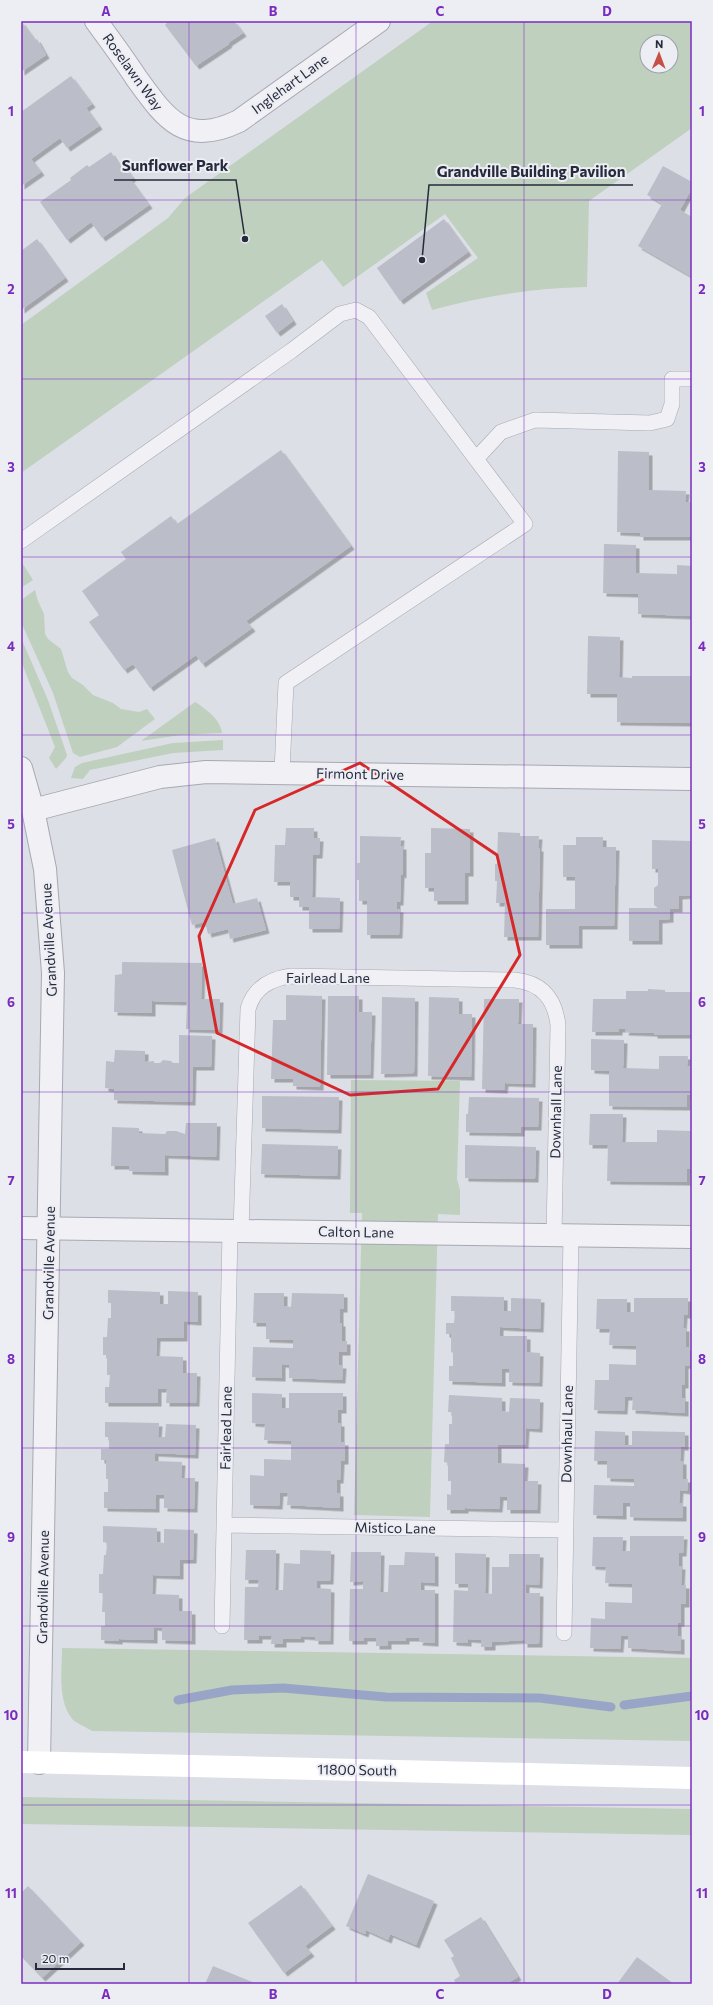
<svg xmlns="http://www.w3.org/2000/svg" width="713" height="2005" viewBox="0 0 713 2005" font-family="Commissioner,sans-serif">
	<defs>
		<filter id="shadow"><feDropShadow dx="3.5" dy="3.5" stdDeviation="0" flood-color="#0004"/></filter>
	</defs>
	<rect width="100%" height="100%" fill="#dddfe6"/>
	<path fill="#bfd0bf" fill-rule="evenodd" d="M433,21H692V128L589,201L587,287C534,288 483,296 432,310L426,293L478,258L445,214L343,287L322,260L21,473V325L168,218L185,198ZM647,42H671V66H647Z
		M21,561L33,580L21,588Z
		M35,590L38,601L44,614L45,634L48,639L61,649L68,672L72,678L83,685L93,695L113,703L121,709L139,712L147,709L155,719L117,747L80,757L73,753L53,693L21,622V600Z
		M21,638L48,700L67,755L66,758L56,769L49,758L55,747L21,661Z
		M195,702C206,709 221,720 222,733L181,735L141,741Z
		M223,740V750L173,753L90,770L83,779L71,778L75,767L82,763L173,743Z
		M351,1080L460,1081L457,1179L460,1190V1215L438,1214L430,1517L354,1515L362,1213H350Z
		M62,1648L692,1658V1741L92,1731C86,1727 78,1724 73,1720C57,1701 62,1671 62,1648Z
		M21,1797L692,1809V1835L21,1824Z"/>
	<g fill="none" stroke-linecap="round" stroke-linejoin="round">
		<path stroke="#99a5c6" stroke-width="9" d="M178,1700L232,1690L283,1688L386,1697L540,1698L611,1707
			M624,1705L692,1696"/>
	</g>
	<path fill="#bbbdc9" filter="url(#shadow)" d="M21,21L35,40L37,39L46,55L21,72Z
		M166,21H234L243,33L228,43L229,44L196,66L165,25L167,23Z
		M71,76L92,104L86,108L99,126L67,148L60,138L31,159L41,172L21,186V112Z
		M111,152L118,163L121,162L133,178L130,179L149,205L102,238L91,222L67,240L40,202L71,180L70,178L87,165L89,167Z
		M663,166L692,182V188L680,210L692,217V277L638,246L662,204L647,195Z
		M444,219L468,252L400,301L377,268Z
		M37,239L65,278L21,310V251Z
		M282,304L293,321L277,333L265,316Z
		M281,450L351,546L246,621L252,628L202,664L196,655L150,688L133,664L124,670L89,622L99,615L82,591L126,559L121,552L171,516L177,524Z
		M618,451L649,452V490L686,491L685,502H692V537H640V533L617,532Z
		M604,544L636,545V573L677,574V565L692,566V616L638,614V594L603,593Z
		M588,636L620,637L619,677L632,678V676H692V723L617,722V694H587Z
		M286,828H314V838H320L319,855H313L312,897L340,898L339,929H309V907H299V897H290V882H274L275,845H285Z
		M431,828L470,829V873H465V901H434V888H425V853H431Z
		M498,832L520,833V836H539L538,848H540L538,937H504L505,903H496L497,881H495V864H497Z
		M360,836L401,837L400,846H403V875L401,874L400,902H397V909H400L399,935H367V901H359V880H357V863H360Z
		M576,837H603V847H616L614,926H579V945H546V909H575V877H563V845H576Z
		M215,838L233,904L257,898L266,930L230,939L228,929L208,934L205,922L192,925L172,850Z
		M652,840L692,841V895L679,896V909H670V919L659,920V941H629V908H658L654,905V888L658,885V869H652Z
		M122,962L202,963L201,999H220L219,1030L186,1029L187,1002L152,1001V1013L114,1012L115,975L122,974Z
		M648,989L665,990V992H691V1035H654V1033L625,1032L626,1029H619V1032H592L593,999H626V991H648Z
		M286,995L322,996L320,1087L293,1086V1079H271L273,1020H286Z
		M328,996H359V1012H372L370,1075H327Z
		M382,997L415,998L414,1073L381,1074Z
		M429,997L459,998V1014H472L471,1077L428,1076Z
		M484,999H519L518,1024H533L532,1084L505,1083L504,1090L482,1089Z
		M179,1035L212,1036L211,1067H193L192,1102L114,1100V1089L105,1088L106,1061L114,1062L115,1050L145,1051V1062L154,1061V1063H160L163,1060L171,1061L173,1063H179Z
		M591,1039L624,1040L623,1068L659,1069V1056H688L687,1066H692V1095H687V1107L609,1106V1071L591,1070Z
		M262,1096L339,1097L338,1130L262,1128Z
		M469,1097L539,1098L538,1127H521V1133L466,1132V1114H468Z
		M590,1114H623L622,1142H657V1130L692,1131V1169H687V1182L607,1181L608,1145H589Z
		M186,1123H217L216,1157L165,1155V1172L129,1171V1166H111L112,1127L139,1128V1133L165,1134L167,1131H176L185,1134Z
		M262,1144L338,1146L337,1176L261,1174Z
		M465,1145L536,1147L535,1179L465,1178Z
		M108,1290L160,1292V1304H168V1291L198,1292V1322L184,1321V1338H157L156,1356L183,1357V1373H197L196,1403H166L167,1389H158V1403H105V1387H109L110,1375H107V1355H103V1337H107L108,1318H111V1303H108Z
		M254,1293H284V1306L291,1307L292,1293L344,1294V1309H340V1323H342V1341H347V1352H339V1365H343L342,1380L289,1378V1365L282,1364V1378L252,1377L253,1347L293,1348V1340L266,1339V1323H253Z
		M451,1296L504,1297V1311H511V1298L541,1299L540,1329L500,1327V1336H527V1352L540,1353L539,1383L509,1382V1369H502V1383L449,1381V1366H453V1353L451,1352V1334H446V1323H454L455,1311H451Z
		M634,1298H688V1315H684L683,1328H686V1347H690V1366L685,1365V1385H682V1398H685V1413L632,1410L633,1397H625L624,1411L594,1410L595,1380H609V1364L636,1365V1346L609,1345L610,1329H596L597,1299H627V1312H634Z
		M252,1393L282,1394V1408H289V1393H343V1410H338V1423H341V1442H345V1461H341L340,1480H337V1493H340V1508L287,1505L288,1493H280L279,1506L250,1505V1475L264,1476V1459L291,1460V1441L264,1440L265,1424L252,1423Z
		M449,1395L502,1398V1411L509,1412L510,1398L540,1399L539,1429L526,1428L525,1445H498V1463L525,1464L524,1481H538L537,1510H507V1497H500L499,1509L465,1508V1510H447V1494L451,1495V1481H448V1463L444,1462L445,1444H449V1424H452V1412H448Z
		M105,1422L159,1423L158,1437H165L166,1424L196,1425L195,1455L155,1453V1461L182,1462L181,1478H195L194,1509L164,1508V1495H156V1509L104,1508V1492H108V1479H106V1460H101V1449H109V1437H105Z
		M595,1431L625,1432V1445H632V1431L685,1432V1447H681L680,1461H683V1479H688L687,1491L680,1490L679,1503H683V1518L630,1517V1503H623V1516L593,1515L594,1485L634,1486V1479L607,1478V1461H594Z
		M103,1526L157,1528V1542L164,1543V1529L194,1530L193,1560H180V1576L153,1575L152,1594L179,1595V1611H192V1641L162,1640V1628L154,1627V1640L119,1639V1641L101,1640V1626H105V1612H102L103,1593H99V1574H103L104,1555H106L107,1543L103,1542Z
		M630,1536H684L683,1553H679V1566H682L681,1585H686V1604H681V1623H678V1636H681V1651L628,1648V1636H621L620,1649L590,1648L591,1618L605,1619V1602L632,1603V1584L605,1583L606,1567L592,1566L593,1537H623L622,1551H630Z
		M246,1550H276L275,1590H283L284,1563L300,1564V1550L331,1551L330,1581H317V1588L331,1589L330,1641H315V1637L301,1636V1639H283V1644H271L272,1636H259V1640H244L245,1587H258L259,1580H245Z
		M351,1552H381L380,1592H388L389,1565H404L405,1552L435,1553V1583L421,1582V1590H435V1643L419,1642L420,1638H406V1641H388V1646H376V1638H364V1641H349L350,1589H363V1581L350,1582Z
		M455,1553L486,1554L485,1593L492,1594V1567H509V1554H540L539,1585L526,1584V1593H540L539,1644H524V1640L492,1642V1647H481V1640L468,1639V1643L453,1642L454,1590L468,1591V1584H455Z
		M368,1874L434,1901L416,1945L390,1934L388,1940L366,1930L365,1934L346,1926Z
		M301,1885L332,1926L305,1946L311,1953L284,1973L248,1923Z
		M28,1886L81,1942L42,1978L21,1956V1893Z
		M481,1917L518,1977L506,1984H456L454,1980L460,1976L451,1958L454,1956L444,1940Z
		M637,1957L674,1984H617Z
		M213,1966L257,1984H205Z"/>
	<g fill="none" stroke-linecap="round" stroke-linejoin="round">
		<g stroke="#a6a9b3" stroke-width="16">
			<path id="service" d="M476,459L501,432L535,420L650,423L667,419L672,404V379H692
				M21,541L291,351L340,314L356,310L369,317L525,524L286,683L282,772
				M241,1231L248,1009C254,988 269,979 291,976L515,980C542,983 555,999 558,1025L554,1235
				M224,1525L565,1530
				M222,1626L230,1231
				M564,1633L571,1235"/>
		</g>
		<g stroke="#a6a9b3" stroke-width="24">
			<path id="minor" d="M96,21C110,40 124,59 137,79C166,119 185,147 239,121L379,21
				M33,810L160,777L206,772L692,779
				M21,1228L692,1237"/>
		</g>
		<g stroke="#a6a9b3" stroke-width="24">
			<path id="tertiary" d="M21,768L33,810L45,869L53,973L39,1763"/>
		</g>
		<use href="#service" stroke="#f0f0f5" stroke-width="15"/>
		<use href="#minor" stroke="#f0f0f5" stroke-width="22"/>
		<use href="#tertiary" stroke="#f0f0f5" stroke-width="22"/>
		<path stroke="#fff" stroke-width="22" d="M21,1762L692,1778"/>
	</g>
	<path fill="none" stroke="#d62828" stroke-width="3" stroke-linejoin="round" d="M360,763L497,855L520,955L438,1089L350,1095L217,1033L199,936L255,810Z"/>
	<path fill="none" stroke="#7b2cbf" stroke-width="1" stroke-opacity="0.55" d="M189,21V1984M356,21V1984M524,21V1984M21,200H692M21,379H692M21,557H692M21,735H692M21,913H692M21,1092H692M21,1270H692M21,1448H692M21,1626H692M21,1805H692"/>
	<g text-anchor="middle" stroke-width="4" stroke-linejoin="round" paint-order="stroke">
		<g font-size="14" fill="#272a3c" stroke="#eceef4">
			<text transform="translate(133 72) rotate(54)" y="5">Roselawn Way</text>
			<text transform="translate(290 84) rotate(-36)" y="5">Inglehart Lane</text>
			<text transform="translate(360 774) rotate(1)" y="5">Firmont Drive</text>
			<text transform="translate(49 940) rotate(-93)" y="5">Grandville Avenue</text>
			<text x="328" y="983">Fairlead Lane</text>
			<text transform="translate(556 1112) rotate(-89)" y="5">Downhall Lane</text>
			<text transform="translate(356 1232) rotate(1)" y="5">Calton Lane</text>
			<text transform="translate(49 1263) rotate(-89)" y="5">Grandville Avenue</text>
			<text transform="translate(226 1428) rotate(-89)" y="5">Fairlead Lane</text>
			<text transform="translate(567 1434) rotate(-89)" y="5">Downhaul Lane</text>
			<text transform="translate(395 1528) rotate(1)" y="5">Mistico Lane</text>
			<text transform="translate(43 1587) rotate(-89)" y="5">Grandville Avenue</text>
			<text transform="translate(357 1770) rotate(1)" y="5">11800 South</text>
		</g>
	</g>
	<path fill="none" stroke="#272a3c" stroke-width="1.5" d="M245 239L236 180H114M422 260L429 185H633"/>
	<g fill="#272a3c" stroke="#eceef4" stroke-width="1.5">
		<circle cx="245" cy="239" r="4"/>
		<circle cx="422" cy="260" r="4"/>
	</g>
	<g font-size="15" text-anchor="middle" font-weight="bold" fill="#272a3c" stroke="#eceef4" stroke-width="4" stroke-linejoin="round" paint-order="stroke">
		<text x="175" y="171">Sunflower Park</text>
		<text x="531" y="177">Grandville Building Pavilion</text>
	</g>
	<rect width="713" height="2005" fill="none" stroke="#eceef4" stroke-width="44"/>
	<g transform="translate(659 54) rotate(1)"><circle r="19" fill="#eceef4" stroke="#9da0aa"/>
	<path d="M0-3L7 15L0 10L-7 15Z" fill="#c84f46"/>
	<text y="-6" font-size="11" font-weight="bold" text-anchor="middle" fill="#272a3c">N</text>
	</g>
	<path d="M36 1963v6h88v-6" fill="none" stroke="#272a3c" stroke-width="2"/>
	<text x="42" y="1963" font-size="12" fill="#272a3c" stroke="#eceef4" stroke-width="3" paint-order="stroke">20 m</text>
	<rect x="22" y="22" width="669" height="1961" fill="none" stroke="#7b2cbf" stroke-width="1.5"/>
	<g font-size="13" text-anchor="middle" font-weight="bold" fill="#7b2cbf">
		<text x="106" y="16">A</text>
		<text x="273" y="16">B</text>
		<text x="440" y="16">C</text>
		<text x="607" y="16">D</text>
		<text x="11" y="116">1</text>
		<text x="702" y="116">1</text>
		<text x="11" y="294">2</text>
		<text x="702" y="294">2</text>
		<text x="11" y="472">3</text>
		<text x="702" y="472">3</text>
		<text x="11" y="651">4</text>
		<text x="702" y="651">4</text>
		<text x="11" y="829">5</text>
		<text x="702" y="829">5</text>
		<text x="11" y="1007">6</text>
		<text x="702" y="1007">6</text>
		<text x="11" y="1185">7</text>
		<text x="702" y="1185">7</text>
		<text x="11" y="1364">8</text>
		<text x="702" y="1364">8</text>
		<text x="11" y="1542">9</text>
		<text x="702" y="1542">9</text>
		<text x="11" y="1720">10</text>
		<text x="702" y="1720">10</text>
		<text x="11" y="1898">11</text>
		<text x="702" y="1898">11</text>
		<text x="106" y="1999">A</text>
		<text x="273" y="1999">B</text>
		<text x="440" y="1999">C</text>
		<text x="607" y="1999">D</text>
	</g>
</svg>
